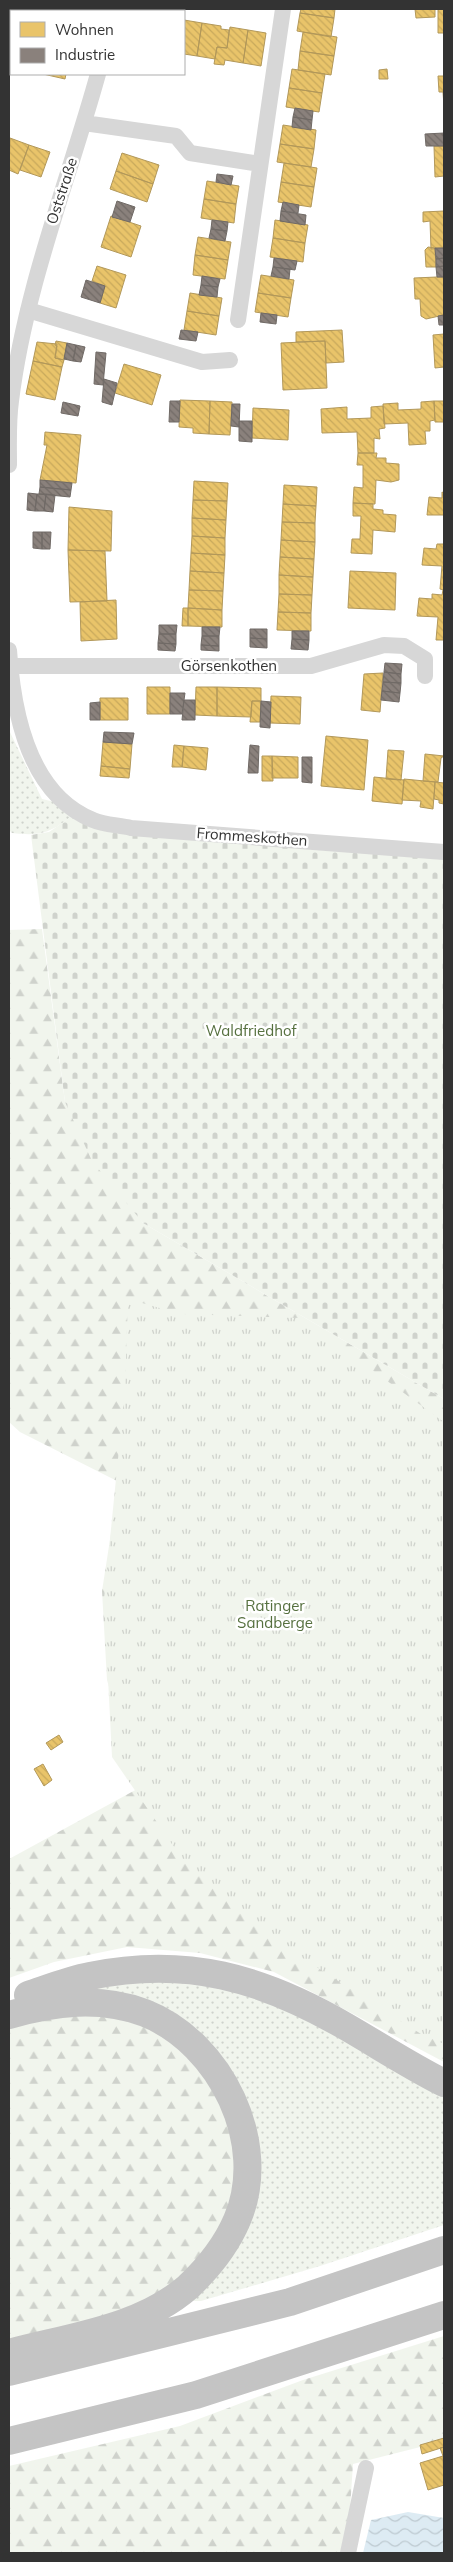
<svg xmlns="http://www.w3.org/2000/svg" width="453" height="2562" viewBox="0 0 453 2562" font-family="Mulish,sans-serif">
	<defs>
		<pattern id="grass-dots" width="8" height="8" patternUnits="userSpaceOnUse" patternTransform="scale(1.25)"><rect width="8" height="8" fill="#f1f5ed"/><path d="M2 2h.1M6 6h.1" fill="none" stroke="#cfd2cc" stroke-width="1.8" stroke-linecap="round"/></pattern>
		<pattern id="forest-firs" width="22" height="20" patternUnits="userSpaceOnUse" patternTransform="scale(1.25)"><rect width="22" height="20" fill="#f1f5ed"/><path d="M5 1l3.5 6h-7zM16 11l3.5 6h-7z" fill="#cfd2cc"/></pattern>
		<pattern id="cemetery-stones" width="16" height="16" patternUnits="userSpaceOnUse" patternTransform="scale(1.25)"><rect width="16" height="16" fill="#f1f5ed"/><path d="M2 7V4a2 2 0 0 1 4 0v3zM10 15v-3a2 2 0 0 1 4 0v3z" fill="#cfd2cc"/></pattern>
		<pattern id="park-tufts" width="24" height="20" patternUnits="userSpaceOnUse" patternTransform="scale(1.25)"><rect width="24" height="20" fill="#f1f5ed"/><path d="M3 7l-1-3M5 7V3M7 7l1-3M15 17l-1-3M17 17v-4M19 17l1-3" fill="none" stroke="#cfd2cc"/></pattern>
		<pattern id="water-waves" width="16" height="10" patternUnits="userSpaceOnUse" patternTransform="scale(1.25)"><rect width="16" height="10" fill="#ddebf3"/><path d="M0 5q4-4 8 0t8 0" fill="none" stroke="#becad1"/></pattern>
		<pattern id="homes-back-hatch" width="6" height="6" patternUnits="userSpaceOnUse" patternTransform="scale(1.25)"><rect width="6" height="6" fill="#e9c46a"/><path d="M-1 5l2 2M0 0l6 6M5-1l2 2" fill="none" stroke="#c8a95c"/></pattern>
		<pattern id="industry-back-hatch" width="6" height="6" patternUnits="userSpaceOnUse" patternTransform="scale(1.25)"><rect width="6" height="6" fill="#8a817c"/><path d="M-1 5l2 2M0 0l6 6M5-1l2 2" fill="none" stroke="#716a66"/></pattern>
	</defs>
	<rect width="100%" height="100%" fill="#fff"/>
	<path fill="url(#grass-dots)" d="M9,730L42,799L64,804L78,812C51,831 46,837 12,833L9,830Z
		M190,1978L294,2009L444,2090V2225L320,2266L201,2301H189L79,1997L100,1981Z"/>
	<path fill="url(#forest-firs)" d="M42,929L65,1102L143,1223L444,1399V2062L274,1972L200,1953L127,1947L54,1962L9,1978V1859L139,1788L107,1680L102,1591L119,1482L20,1432L9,1422V930Z
		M70,2010L138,2020L179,2045L210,2078L235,2138V2174L230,2208L215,2244L153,2304L9,2342V2024Z
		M444,2336V2441L353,2464L349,2524L341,2553H9V2466L180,2426L303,2380Z"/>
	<path fill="url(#cemetery-stones)" d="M78,812L94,821L444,852V1399L143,1223L92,1161L65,1102L31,835L49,832Z"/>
	<path fill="url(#park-tufts)" d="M128,1299L181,1314L300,1318L444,1422V2044L421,2034L304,1959L187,1866L112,1757L104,1599L125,1389Z"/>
	<path fill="url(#water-waves)" d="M408,2512L444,2518V2553H363L371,2520Z"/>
	<path fill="url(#homes-back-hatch)" stroke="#b2985a" d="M301,9H335L334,18L300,13Z
		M415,9H435V17L416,18Z
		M438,9H444V33H438Z
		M300,13L334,18L331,37L297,31Z
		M184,20L202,23L197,56L184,54Z
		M202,23L221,26V29L229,30L227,48L217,47L215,59L197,56Z
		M230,27L248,30L243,63L225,60L224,65L214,64L217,47L227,48Z
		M248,30L266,33L261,66L243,63Z
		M303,32L337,37L334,56L300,51Z
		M9,41H11V68H9Z
		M300,51L334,56L331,75L298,70Z
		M292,69L325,74L322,93L289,88Z
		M387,69L388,79H379V70Z
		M43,74H66L65,79Z
		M438,76H444V106L443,92H439Z
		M289,88L322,93L319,112L286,107Z
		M283,125L316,130L314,149L280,144Z
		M10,138L29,145L18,174L9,170Z
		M280,144L314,149L311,167L277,162Z
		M29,145L50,152L41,177L20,170Z
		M434,146H444V176L435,177Z
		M122,153L159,165L153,184L116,171Z
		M284,163L317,168L314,187L281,182Z
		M116,171L153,184L147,202L110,189Z
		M207,181L239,186L236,204L204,199Z
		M281,182L314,187L311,207L278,202Z
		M204,199L236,204L234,223L201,218Z
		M444,211V248L431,249L430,221L423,222V212Z
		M111,216L141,226L131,257L101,247Z
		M275,220L308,225L305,243L273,238Z
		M198,237L231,242L228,260L195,255Z
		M273,238L305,243L303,262L270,257Z
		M428,247L435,248L436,267H426L425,250Z
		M195,255L228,260L225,279L193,275Z
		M97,266L126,275L116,308L100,303L105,286L92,281Z
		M261,275L294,280L291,298L258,293Z
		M437,277H444V315L426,319L421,316L420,299H415L414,278Z
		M190,293L222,298L219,316L187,311Z
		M258,293L291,298L288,317L255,312Z
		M187,311L219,316L216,335L184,330Z
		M342,330L344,362L326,363L325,341L296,342V332Z
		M444,334V367L435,368L433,335Z
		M56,341L67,343L64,360L55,358L57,346L55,345Z
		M325,341L327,388L283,390L281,343Z
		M37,342L57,344L55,358L64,360L62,367L33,361Z
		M33,361L62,367L55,400L26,394Z
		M124,364L161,375L152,405L115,393Z
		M180,400L210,401L209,434L193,433V428L179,427Z
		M210,401L232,402L230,435L209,434Z
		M434,401H444V422H435Z
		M434,401L435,420L430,421V431H425L426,444L409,445L408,423L384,424L383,404L398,403V410L421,409V402Z
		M383,406L385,428L379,429L380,439L374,438V453H358L357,432L322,433L321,409L347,407V419L371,418V407Z
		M253,408L289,410L288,440L252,438Z
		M45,432L81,435L76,483L40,480L47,445H44Z
		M358,453H377L376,458H386V463L399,464V480L391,482L376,480L375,504L353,503L354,487L363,488V465H357Z
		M194,481L228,483L227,501L193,500Z
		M284,485L317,487L316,506L283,504Z
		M442,492L444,493V515H427L429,497L442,498Z
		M193,500L227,501L226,520L192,518Z
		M353,503L373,504V509L383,510V514L396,515L395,532L373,530L372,554L351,553L352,539H360L361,516H353Z
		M283,504L316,506L315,523L282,522Z
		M69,507L112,511L111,551L68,550Z
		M192,518L226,520L225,538L192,536Z
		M282,522L315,523V542L281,540Z
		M192,536L225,538V555L191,553Z
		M281,540L315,542L314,559L280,557Z
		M437,544H444V590L440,589L442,566L422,565L424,548L436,549Z
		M68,550L105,551L107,601L70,602Z
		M191,553L225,555L224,573L190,571Z
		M280,557L314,559L313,577L279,575Z
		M190,571L224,573L223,591L189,590Z
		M350,571L396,573L395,610L348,608Z
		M279,575L313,577L312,595L279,594Z
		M189,590L223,591L222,610L188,608Z
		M443,590H444V640H436L438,617L417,616L419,598L432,599V594L442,595Z
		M279,594L312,595L311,613L278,612Z
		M116,600L117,639L81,641L80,602Z
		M183,608H188V626H182Z
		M188,608L222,610V627L188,626Z
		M278,612L311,613V631L277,630Z
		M383,673L380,712L361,710L364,674Z
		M147,687H170V714H147Z
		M196,687H217V716L195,715Z
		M217,687L261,688V701H252L251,717L217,716Z
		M271,696L301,697L300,724L270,723Z
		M100,698H128V720H100Z
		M252,701H261L260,722H250Z
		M326,736L368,740L364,790L321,786Z
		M103,742L132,744L130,769L101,766Z
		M174,745L184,746L182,767H172Z
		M184,746L208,748L206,770L182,767Z
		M388,750L404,751L401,780L386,779Z
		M425,754L444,756L441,758L438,782L423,781Z
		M262,756H272L273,781H262Z
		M272,756L298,757V778H272Z
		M101,766L130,769L129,778L100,776Z
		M374,777L404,780L402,804L372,801Z
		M404,779L435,782L433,809L420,807L421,801L402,800Z
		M435,782L444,783V804L439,803V800L434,799Z
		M59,1735L63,1742L51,1750L46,1743Z
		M43,1764L52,1780L44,1786L34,1769Z
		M444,2438V2447L422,2454L420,2445Z
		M444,2447V2456H443L440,2448Z
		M443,2456L444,2485L428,2490L420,2463Z"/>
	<path fill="url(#industry-back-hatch)" stroke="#706a66" d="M295,108L313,111L312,120L293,117Z
		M293,117L312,120L311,130L292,127Z
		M444,133V146H426L425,134Z
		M217,174L233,176L231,185L216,182Z
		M117,201L135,207L130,222L112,217Z
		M283,202L299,205L298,213L281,211Z
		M281,211L306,215L305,225L280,221Z
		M212,220L228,222L227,231L211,229Z
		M211,229L227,231L225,241L209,238Z
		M435,248H444V258L436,259Z
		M274,258L297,261L295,270L273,267Z
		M444,258V266L436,267V259Z
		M444,266V277H437L436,267Z
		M273,267L290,269L289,279L271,276Z
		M202,276L220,279L218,287L201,285Z
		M86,280L105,286L100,303L81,297Z
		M201,285L218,287L217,297L199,295Z
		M261,313L277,315L276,324L260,322Z
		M444,315V325H439L438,316Z
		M181,330L198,332L196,341L179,339Z
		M67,343L76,345L73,361L64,359Z
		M76,345L85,347L81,362L73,361Z
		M96,352L106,353L103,385L94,384Z
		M104,379L117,383L112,405L102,402Z
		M170,401H180L179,422H169Z
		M63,402L80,406L78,416L61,413Z
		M232,404H240L239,427L231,426Z
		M239,421H252V442L239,441Z
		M40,480L72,483L71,490L40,487Z
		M40,487L71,490L70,497L39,494Z
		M28,493L37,494L35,511L27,510Z
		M37,494H46L44,511H35Z
		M46,494L55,495L53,512L44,511Z
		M33,532H42V549L33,548Z
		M42,532H51L50,549H42Z
		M159,625H177L176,634H159Z
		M202,627H220L219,636H202Z
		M250,629H267V639L250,638Z
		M292,631H309V640L292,639Z
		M159,634H176V644L158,643Z
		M202,636H219V646L201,645Z
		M250,638L267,639V648L250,647Z
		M292,639L309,640L308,650L291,649Z
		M158,643L176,644L175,651L158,650Z
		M201,645L219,646V651L201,650Z
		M385,663L402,664L401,674L384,672Z
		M384,672L401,674V683L383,682Z
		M383,682L401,683L400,693L382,691Z
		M382,691L400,693L399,702L381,700Z
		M170,693H185L182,714H170Z
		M184,700H195V720H182Z
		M261,701L271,702L270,728L260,727Z
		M100,702V720H90V703Z
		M104,732L134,733L132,744L103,742Z
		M250,745L259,746L258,773H248Z
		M302,757H312V783L302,782Z"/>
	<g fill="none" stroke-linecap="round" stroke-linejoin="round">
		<path stroke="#d7d7d7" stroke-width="16" d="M115,11L116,9
			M84,123L176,136L190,153L260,164
			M28,310L202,362L230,360
			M238,320L283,9
			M9,465C9,444 8,422 11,401C25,288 68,182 98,74
			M9,650C13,712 28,794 93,820C104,825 119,825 131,828L444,852
			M10,666H311L384,645L404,646L425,659V676
			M348,2553L366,2468"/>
		<path stroke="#c4c4c4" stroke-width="28" d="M28,1995C49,1988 69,1980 90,1976C186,1956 262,1978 345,2026C378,2045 410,2066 444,2083
			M9,2015C54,2002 100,1996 145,2013C221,2043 270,2144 237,2220C226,2246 208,2268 188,2287C140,2329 68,2337 9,2353
			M9,2372L290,2302L444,2250
			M9,2441L196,2395L444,2315"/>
	</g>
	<g text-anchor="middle" stroke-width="5" stroke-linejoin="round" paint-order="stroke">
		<g font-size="15" fill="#333" stroke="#fff">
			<text transform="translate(62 191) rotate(-72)" y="5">Oststraße</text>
			<text x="229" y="671">Görsenkothen</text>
			<text transform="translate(252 837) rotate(4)" y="5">Frommeskothen</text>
		</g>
		<g font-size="15" fill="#56703f" stroke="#fff">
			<text x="251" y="1036">Waldfriedhof</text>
			<text x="275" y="1611">Ratinger<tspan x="275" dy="17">Sandberge</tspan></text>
		</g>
	</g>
	<rect width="453" height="2562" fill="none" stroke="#333333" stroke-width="20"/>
	<rect x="10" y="10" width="175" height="65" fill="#ffffff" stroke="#adadad"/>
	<rect x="20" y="22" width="25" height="15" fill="#e9c46a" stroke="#adadad"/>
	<text x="55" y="35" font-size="15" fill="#333333">Wohnen</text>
	<rect x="20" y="48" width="25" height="15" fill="#8a817c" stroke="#adadad"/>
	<text x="55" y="60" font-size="15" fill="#333333">Industrie</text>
</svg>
